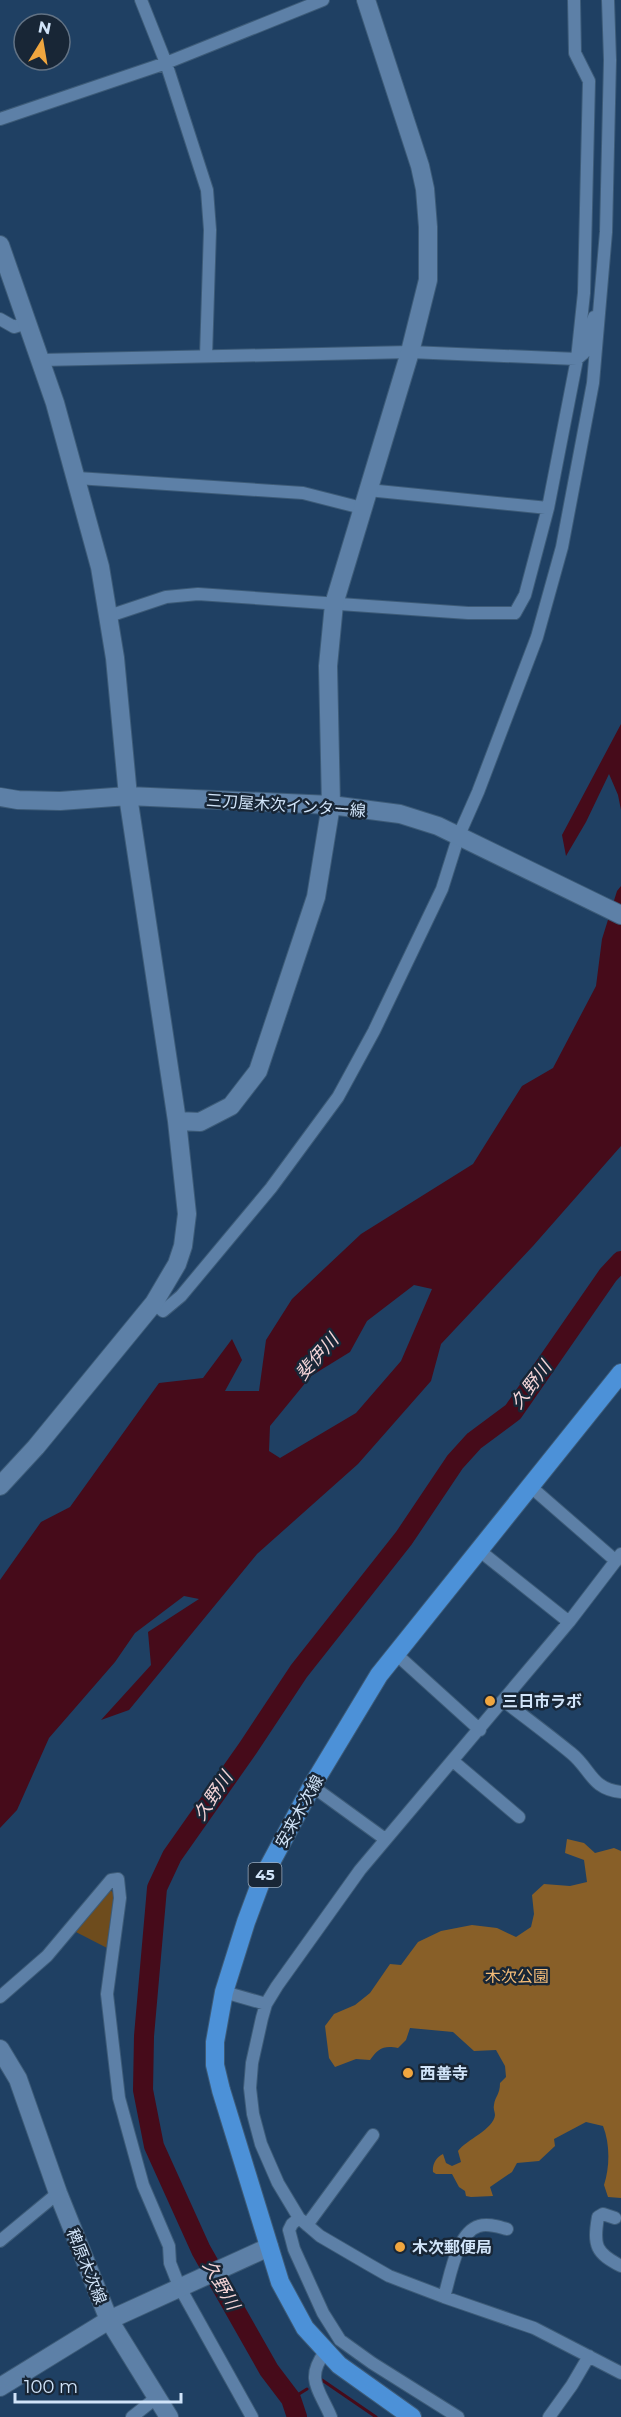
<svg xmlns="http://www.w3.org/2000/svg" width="621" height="2417" viewBox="0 0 621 2417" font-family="Montserrat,'Noto Sans JP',sans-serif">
	<rect width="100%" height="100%" fill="#1f4063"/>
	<path fill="#6e4c1d" d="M109,1888L114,1894L109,1949L74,1931Z"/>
	<path fill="#885f28" d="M567,1839L584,1843L595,1853L614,1848L621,1851V2198L608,2197L604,2185C610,2167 610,2143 603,2126L586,2122L554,2139L555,2146L539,2161L517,2163L512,2172L490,2187L493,2196L471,2197L466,2196L465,2191L459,2187L452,2174H436L433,2172C432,2165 436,2157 443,2154L446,2163L452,2166L461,2162L458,2151C466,2140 494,2129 495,2115C495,2112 493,2109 494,2105C495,2096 500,2095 500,2083L506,2077L505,2066L496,2050L474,2051L453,2032L410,2028L406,2040L398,2048C383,2045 378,2049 370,2060L356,2059L335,2067L329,2058L325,2026L334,2014L355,2005L370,1993L390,1964L401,1965L418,1942L441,1931L472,1925L497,1928L516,1937L531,1927L534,1914L532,1895L544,1884L570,1886L587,1882L584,1860L565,1853Z"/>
	<path fill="#460b1a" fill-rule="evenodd" d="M621,724V810L618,795L609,774L586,822L566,856L562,835Z
		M621,886V1146L533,1246L441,1344L431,1381L358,1464L257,1554L129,1710L101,1720L151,1665L148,1632L199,1599L184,1596L135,1633L115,1662L49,1738L17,1810L0,1828V1580L41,1522L70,1507L159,1383L203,1378L232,1339L242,1360L225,1391H259L266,1340L292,1299L361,1234L473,1164L522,1086L553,1068L596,986L602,939L617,891ZM414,1285L432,1289L401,1361L356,1413L280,1458L269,1451L270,1426L311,1376L350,1352L367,1321Z"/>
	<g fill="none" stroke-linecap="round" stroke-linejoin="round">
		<path stroke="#460b1a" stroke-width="3" d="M322,2380L376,2417
			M291,2399L307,2389"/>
		<path stroke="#460b1a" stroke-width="20" d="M297,2417L291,2399L269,2370L201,2250L154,2146L143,2090L144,2036L157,1888L172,1856L248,1748L299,1671L404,1538L455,1462L474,1441L513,1412L608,1275L621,1261"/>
		<g stroke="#3d5b78" stroke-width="14">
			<path id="street" d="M141,0L166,63L207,190L210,230L206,356
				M0,119L166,63L323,0
				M0,319L14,327L27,323
				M41,360L410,352L577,359L584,353L594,317
				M77,478L303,493L362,508
				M368,490L548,508
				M109,616L166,597L198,594L468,613H515L525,595L548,508L577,359L584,293L589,81L575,53L574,0
				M154,1303L163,1311L181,1296L271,1188L338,1097L374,1031L442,889L459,835L478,792L537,637L562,547L593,383L606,232L610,60L608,0
				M531,1487L616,1561
				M480,1551L569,1622
				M621,1554L569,1622L360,1870L277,1986L266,2004L262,2018L252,2063L250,2088L253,2114L261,2144L278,2183L299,2218L320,2236L368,2264L389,2276L444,2297L534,2328L621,2373
				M396,1654L480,1730
				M504,1701C526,1718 549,1735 571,1753C591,1769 591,1789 621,1792
				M453,1761L519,1817
				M312,1786L385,1839
				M224,1992L266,2004
				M0,1997L47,1956L111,1880L118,1879L120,1898L107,1994L119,2098L143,2185L169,2246L170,2263L179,2286L252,2417
				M299,2218L292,2224L289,2230L294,2249L323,2313L340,2340L372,2363L458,2417
				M615,2218L603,2214L598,2217C593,2246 596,2253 621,2266
				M307,2225L373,2135
				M0,2241L58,2193
				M444,2297C450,2277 457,2232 479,2226C488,2223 499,2227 507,2229
				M325,2352C305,2379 319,2389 331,2417
				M132,2417L156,2398
				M549,2417L572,2385L589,2356"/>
		</g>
		<g stroke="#3d5b78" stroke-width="20">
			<path id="secondary" d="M0,245L55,403L100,567L115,658L128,796L177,1121L187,1214L183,1246L177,1264L154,1303L36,1447L0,1486
				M0,797L18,800L60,801L128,796L331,805L400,814L438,826L621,915
				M177,1121L200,1122L231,1106L258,1071L316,897L331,805L328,666L334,604L410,352L428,280V227L425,189L420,166L366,0
				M0,2049L18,2079L58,2193L109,2320L169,2417
				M0,2387L109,2320L269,2247"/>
		</g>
		<g stroke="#3d5b78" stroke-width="20">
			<path id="primary" d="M412,2417L339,2365L305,2328L280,2282L221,2090L215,2065V2042L224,1992L246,1922L262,1879L312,1786L379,1675L621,1373"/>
		</g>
		<use href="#street" stroke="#5d80a7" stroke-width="12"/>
		<use href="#secondary" stroke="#5d80a7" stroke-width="18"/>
		<use href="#primary" stroke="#4c91d8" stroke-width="18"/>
	</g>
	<g fill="#f0a63f" stroke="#182636" stroke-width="2">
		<circle cx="490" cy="1701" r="6"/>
		<circle cx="408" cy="2073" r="6"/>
		<circle cx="400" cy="2247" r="6"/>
	</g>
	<g text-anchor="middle" stroke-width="5" stroke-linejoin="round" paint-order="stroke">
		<rect fill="#182636" stroke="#9aabbe" stroke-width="1.5" x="248.5" y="1863" width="33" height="24" rx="4.5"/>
		<g font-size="15" font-weight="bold" fill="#d1e4f9">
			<text x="265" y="1880">45</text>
		</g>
		<g font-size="16" fill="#d1e4f9" stroke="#182636">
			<text transform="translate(286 805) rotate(4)" y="6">三刀屋木次インター線</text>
			<text transform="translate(299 1811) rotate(-61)" y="6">安来木次線</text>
			<text transform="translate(87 2266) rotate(68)" y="6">稗原木次線</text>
		</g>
		<g font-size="16" font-weight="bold" fill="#d1e4f9" stroke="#182636" text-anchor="start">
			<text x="502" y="1707">三日市ラボ</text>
			<text x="420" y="2079">西善寺</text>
			<text x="412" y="2253">木次郵便局</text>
		</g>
		<g font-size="16" fill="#f3bc78" stroke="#182636">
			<text x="517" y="1982">木次公園</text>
		</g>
		<g font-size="18" font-style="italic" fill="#f4d4d7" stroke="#182636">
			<text transform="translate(317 1357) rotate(-49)" y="6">斐伊川</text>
			<text transform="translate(531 1385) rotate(-53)" y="6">久野川</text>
			<text transform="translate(213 1796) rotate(-56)" y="6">久野川</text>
			<text transform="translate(221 2285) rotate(60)" y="6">久野川</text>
		</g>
	</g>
	<g transform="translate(42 42) rotate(11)"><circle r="28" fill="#182636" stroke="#627284" stroke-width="1.5"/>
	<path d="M0-4.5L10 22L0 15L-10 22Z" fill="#f0a63f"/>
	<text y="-9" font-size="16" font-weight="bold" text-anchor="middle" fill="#d1e4f9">N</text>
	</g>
	<path d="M15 2393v9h166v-9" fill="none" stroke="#d1e4f9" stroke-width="3"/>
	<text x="24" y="2393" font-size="18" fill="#d1e4f9" stroke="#182636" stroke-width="4.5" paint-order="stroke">100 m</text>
</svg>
